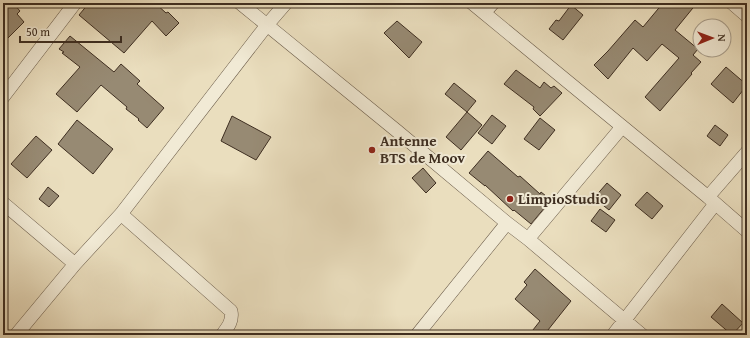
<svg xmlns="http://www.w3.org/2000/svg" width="750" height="338" viewBox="0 0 750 338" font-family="'Gentium Book Plus',serif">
	<rect width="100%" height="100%" fill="#eadebe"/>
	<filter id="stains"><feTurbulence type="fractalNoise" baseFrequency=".005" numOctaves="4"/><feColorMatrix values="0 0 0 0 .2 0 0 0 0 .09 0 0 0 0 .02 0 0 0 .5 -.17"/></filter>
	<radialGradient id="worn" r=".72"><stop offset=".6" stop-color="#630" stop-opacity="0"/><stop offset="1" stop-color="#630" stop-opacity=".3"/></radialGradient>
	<path fill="#978a73" stroke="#3e2e21" d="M3,3H13L20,11L17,14L24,22L3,43Z
		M89,3H155L166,13L168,12L179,23L166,36L152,21L124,53L79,15Z
		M663,3H697L675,30L698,49L693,55L701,62L691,73L692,74L660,111L645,97L679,58L662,44L647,61L633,48L608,79L594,65L608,51L635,20L643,27Z
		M571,5L583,15L563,40L549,29L556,20L559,21Z
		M397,21L422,42L409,58L384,33Z
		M70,36L114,72L121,64L140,81L137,84L164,108L147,128L138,120L139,119L126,109L127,107L101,85L77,112L56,94L80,67L62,53L64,52L59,49Z
		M726,67L747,85L733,103L711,84Z
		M516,70L540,88L544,82L551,88L554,86L562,93L540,116L533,109L534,107L504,84Z
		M454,83L476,101L467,112L445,94Z
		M467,112L482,125L461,150L446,137Z
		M492,115L506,126L492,144L478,133Z
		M232,116L271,137L256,160L221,141Z
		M540,118L555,130L539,150L524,139Z
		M77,120L113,149L93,174L58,144Z
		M715,125L728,135L720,146L707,136Z
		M36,136L52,150L27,178L11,164Z
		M488,151L518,177L520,176L540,194L541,192L551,200L531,224L514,210L513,211L485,185V186L469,173Z
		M423,168L436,183L426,193L412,178Z
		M607,183L621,195L609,210L594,198Z
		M48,187L59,196L49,207L39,199Z
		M647,192L663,206L652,219L635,205Z
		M600,209L615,220L606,232L591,221Z
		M535,269L571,301L544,335H529L540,321L515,299L527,285L524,282Z
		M722,304L743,323L732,335L711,317Z"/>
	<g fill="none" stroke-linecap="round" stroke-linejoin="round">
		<g stroke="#695a48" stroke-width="14">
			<path id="minor" d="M240,3L397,131L507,223L528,239L642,335
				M472,3L708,197L747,231
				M732,3L747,16
				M484,13L493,3
				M3,97L75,3
				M708,197L747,152
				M3,203L75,264
				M121,214L231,311C233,321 228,327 222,335
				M528,239L622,127
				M16,335L75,264L121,214L267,25L286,3
				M417,335L507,223
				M613,335L715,204"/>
		</g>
		<use href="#minor" stroke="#f1ead5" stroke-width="13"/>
	</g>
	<g fill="#8f2418" stroke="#f1ead5" stroke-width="1.5">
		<circle cx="372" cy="150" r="4"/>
		<circle cx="510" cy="199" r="4"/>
	</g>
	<g text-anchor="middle" stroke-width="4" stroke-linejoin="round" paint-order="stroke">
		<g font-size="15" font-weight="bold" fill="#3e2e21" stroke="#f1ead5" text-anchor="start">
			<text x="380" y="146">Antenne<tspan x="380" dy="17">BTS de Moov</tspan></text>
			<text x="518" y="204">LimpioStudio</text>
		</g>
	</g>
	<rect width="750" height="338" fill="none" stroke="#eadebe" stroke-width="16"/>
	<rect x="4" y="4" width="742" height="330" fill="none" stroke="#3e2e21" stroke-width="2"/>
	<rect x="8" y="8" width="734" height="322" fill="none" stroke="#3e2e21"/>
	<g transform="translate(712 38) rotate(89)"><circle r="19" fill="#f1ead5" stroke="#a99f8d"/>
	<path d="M0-3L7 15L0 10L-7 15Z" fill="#8f2418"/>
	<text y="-6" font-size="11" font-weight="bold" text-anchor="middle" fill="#3e2e21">N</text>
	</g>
	<path d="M20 36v6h101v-6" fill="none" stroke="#3e2e21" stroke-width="2"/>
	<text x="26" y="36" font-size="12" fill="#3e2e21" stroke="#f1ead5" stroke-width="3" paint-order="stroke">50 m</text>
	<rect width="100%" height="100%" filter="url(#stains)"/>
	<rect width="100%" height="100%" fill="url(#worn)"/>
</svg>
